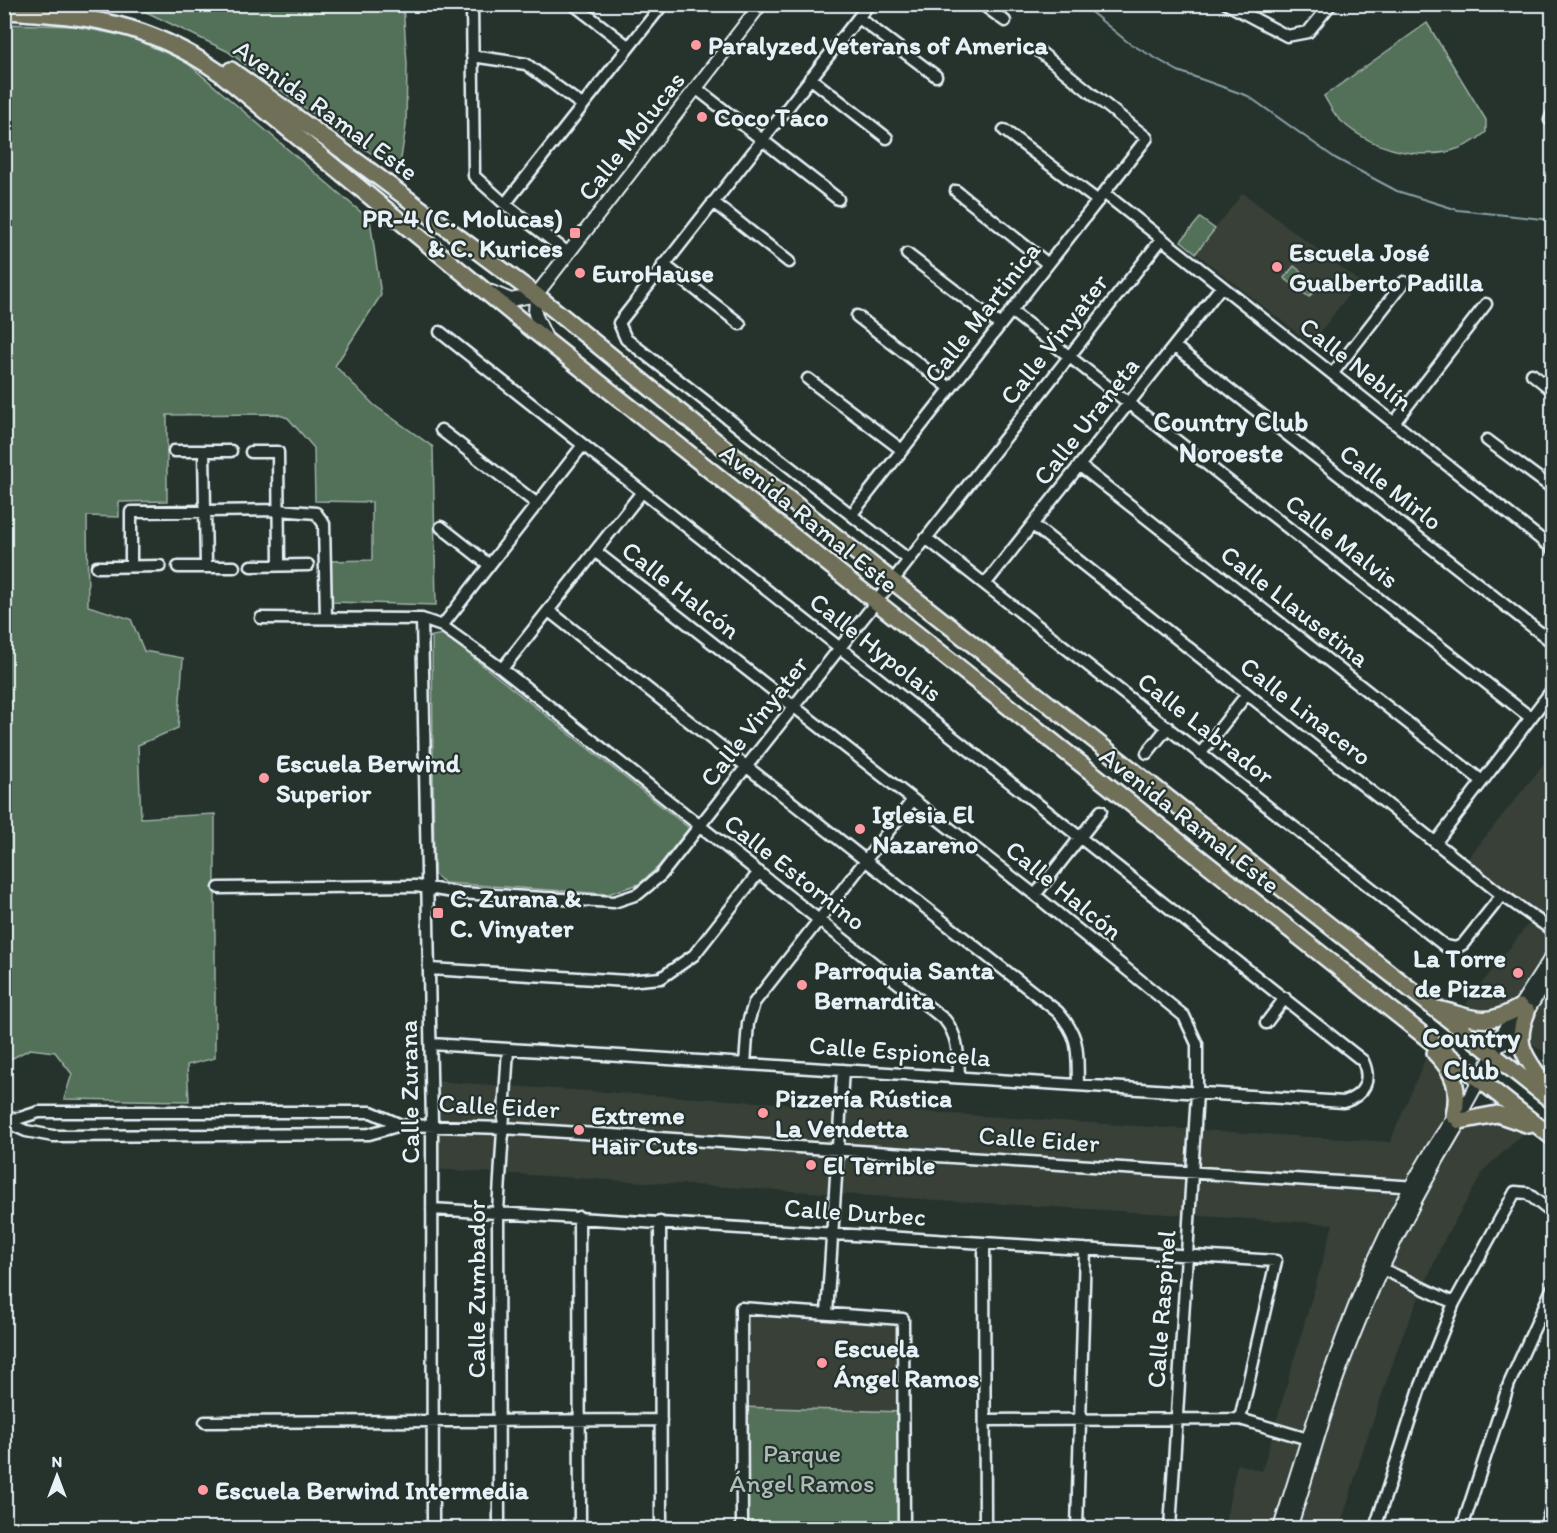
<svg xmlns="http://www.w3.org/2000/svg" width="1557" height="1533" viewBox="0 0 1557 1533" font-family="Itim,sans-serif">
	<rect width="100%" height="100%" fill="#26332d"/>
	<filter id="ink" filterUnits="userSpaceOnUse"><feTurbulence type="fractalNoise" baseFrequency=".0167" numOctaves="2"/><feDisplacementMap in="SourceGraphic" scale="12" xChannelSelector="R" yChannelSelector="G"/><feConvolveMatrix kernelMatrix="1 2 1 2 8 2 1 2 1" color-interpolation-filters="sRGB"/></filter>
	<g filter="url(#ink)">
		<path fill="#394037" d="M1243,193L1359,281L1311,344L1196,253Z
			M1552,754V1053L1551,1056L1466,1004L1536,914L1465,862Z
			M1426,1057L1448,1067L1472,1105L1485,1114L1531,1127L1485,1169L1445,1238L1401,1339L1363,1450L1340,1528H1224L1237,1464L1262,1471L1333,1224L432,1169L431,1081L1390,1142Z
			M741,1308L903,1319L904,1412L741,1407Z"/>
		<path fill="#527058" stroke="#9db0a8" stroke-width="1.5" d="M115,5H403L407,64L406,126L399,171L338,132L227,51L138,8Z
			M1427,23L1486,120V132C1446,169 1376,155 1340,120C1333,114 1329,104 1324,96Z
			M5,24L74,26L129,37L185,61L370,220L381,295L335,366L374,405L433,447L436,605L332,602L330,561L372,560V502L315,501L314,448L288,418L276,414L167,415V501L119,502V517L87,516L88,606L131,619L144,651L183,658L178,728L138,745L141,818L215,814V1058L187,1065L189,1101L64,1099L72,1074L55,1052L30,1049L5,1062Z
			M1200,218L1215,229L1196,253L1181,241Z
			M1294,266L1319,285L1309,297L1284,278Z
			M443,634L689,828L658,867L639,884L608,894L445,883L434,874L432,636Z
			M741,1407L904,1412V1528H742Z"/>
		<g fill="none" stroke-linecap="round" stroke-linejoin="round">
			<path stroke="#89a1a7" stroke-width="2" d="M1081,4L1129,43L1178,71L1248,96L1335,158L1397,191L1458,210L1552,220"/>
			<g stroke="#e8f1f8" stroke-width="15">
				<path id="minor" d="M472,4L474,176L505,204L568,253
					M573,4L629,47
					M869,4L619,323L626,339L909,560
					M982,4L1005,21
					M1227,4L1287,36L1308,32L1331,4
					M859,18L936,76
					M472,56L526,64L582,105
					M810,78L887,138
					M697,89L838,199
					M1550,120L1552,115
					M1004,130L1098,201
					M956,191L1048,264
					M1104,193L1552,548
					M713,202L789,262
					M505,204L663,4
					M907,254L1000,325
					M663,264L740,324
					M1011,311L1531,718
					M857,316L950,388
					M1174,346L1552,642
					M1333,373L1404,282
					M1532,374L1552,390
					M808,379L902,450
					M1394,423L1486,304
					M441,430L536,503
					M1487,440L1552,488
					M174,451H231
					M204,451L206,566
					M251,452H278L279,565
					M1080,466L1482,781
					M852,514L1147,138L1040,52
					M1033,525L1502,895L1552,930
					M441,527L488,564
					M926,538L1445,946L1456,948L1463,944L1502,895
					M596,552L1035,895L1184,1016L1197,1044V1093L1170,1528
					M131,566V512L279,510L316,513L324,524L326,617
					M251,566L308,565
					M97,567L160,566
					M178,567H234
					M986,583L1221,287
					M549,611L1058,1012C1081,1038 1077,1052 1078,1085
					M261,618L422,619L442,626L502,669L945,1020C959,1037 958,1056 959,1077
					M422,619L432,1124L433,1528
					M442,626L583,445
					M502,669L642,492
					M1147,753L1168,727
					M1201,753L1247,694
					M1436,842L1552,690
					M219,888L416,886L459,893L614,902L638,894L661,875L1161,240
					M1035,895L1101,811
					M430,969L627,981L661,978L694,955L759,872
					M1266,1023L1285,998
					M431,1044L1344,1102C1364,1095 1372,1081 1363,1061L440,332
					M745,1064L748,1023L754,1003L912,801
					M4,1119L20,1118L39,1112H371L401,1125L503,1128L1417,1187
					M4,1121L26,1131L53,1136L369,1134L401,1125
					M432,1209L1276,1261L1240,1419
					M579,1217L580,1528
					M660,1222L661,1528
					M984,1243L985,1528
					M1376,1266L1454,1303
					M827,1314L843,1070
					M985,1420L1240,1419L1308,1439
					M205,1422L661,1420
					M499,1528L498,1211L508,1049
					M742,1528L741,1308L903,1319L904,1528
					M1077,1528L1085,1249
					M1375,1528L1420,1388L1454,1303L1515,1192L1527,1193L1552,1213
					M1462,1528L1509,1384L1552,1289
					M1545,1528L1552,1506"/>
			</g>
			<g stroke="#e8f1f8" stroke-width="16">
				<path id="tertiary" d="M492,292L511,300L536,295
					M546,338L535,314L536,295L761,4
					M1498,1046L1509,1040L1552,972
					M1280,1528C1324,1387 1368,1240 1454,1117
					M1290,1528C1308,1475 1321,1420 1341,1367C1373,1281 1413,1199 1460,1121L1461,1113L1498,1046L1501,1035L1552,956"/>
			</g>
			<g stroke="#e8f1f8" stroke-width="20">
				<path id="primary" d="M4,11C90,16 147,22 220,73L519,319L1552,1137
					M231,70L369,170L536,295L739,460L1552,1101
					M1438,1009C1474,1018 1485,1028 1520,1007
					M1527,1012C1510,1052 1533,1061 1549,1093
					M1435,1053C1455,1073 1460,1089 1454,1116
					M1460,1121L1497,1114L1529,1125"/>
			</g>
			<use href="#minor" stroke="#26332d" stroke-width="10"/>
			<use href="#tertiary" stroke="#26332d" stroke-width="12"/>
			<use href="#primary" stroke="#706f59" stroke-width="15"/>
		</g>
	</g>
	<g fill="#ff9aa2" stroke="#26332d" stroke-width="2">
		<circle cx="696" cy="45" r="6"/>
		<circle cx="702" cy="117" r="6"/>
		<rect x="569" y="227" width="12" height="12" rx="3"/>
		<circle cx="1277" cy="267" r="6"/>
		<circle cx="580" cy="273" r="6"/>
		<circle cx="264" cy="778" r="6"/>
		<circle cx="860" cy="829" r="6"/>
		<rect x="432" y="907" width="12" height="12" rx="3"/>
		<circle cx="1518" cy="973" r="6"/>
		<circle cx="802" cy="985" r="6"/>
		<circle cx="763" cy="1113" r="6"/>
		<circle cx="579" cy="1130" r="6"/>
		<circle cx="811" cy="1165" r="6"/>
		<circle cx="822" cy="1363" r="6"/>
		<circle cx="203" cy="1490" r="6"/>
	</g>
	<g text-anchor="middle" stroke-width="4.5" stroke-linejoin="round" paint-order="stroke">
		<g font-size="26" font-weight="bold" fill="#e8f1f8" stroke="#26332d" text-anchor="start">
			<text x="708" y="54">Paralyzed Veterans of America</text>
			<text x="714" y="126">Coco Taco</text>
			<text x="563" y="227" text-anchor="end">PR-4 (C. Molucas)<tspan x="563" dy="30">&amp; C. Kurices</tspan></text>
			<text x="1289" y="261">Escuela José<tspan x="1289" dy="30">Gualberto Padilla</tspan></text>
			<text x="592" y="282">EuroHause</text>
			<text x="276" y="772">Escuela Berwind<tspan x="276" dy="30">Superior</tspan></text>
			<text x="872" y="823">Iglesia El<tspan x="872" dy="30">Nazareno</tspan></text>
			<text x="450" y="907">C. Zurana &amp;<tspan x="450" dy="30">C. Vinyater</tspan></text>
			<text x="1506" y="967" text-anchor="end">La Torre<tspan x="1506" dy="30">de Pizza</tspan></text>
			<text x="814" y="979">Parroquia Santa<tspan x="814" dy="30">Bernardita</tspan></text>
			<text x="775" y="1107">Pizzería Rústica<tspan x="775" dy="30">La Vendetta</tspan></text>
			<text x="591" y="1124">Extreme<tspan x="591" dy="30">Hair Cuts</tspan></text>
			<text x="823" y="1174">El Terrible</text>
			<text x="834" y="1357">Escuela<tspan x="834" dy="30">Ángel Ramos</tspan></text>
			<text x="215" y="1499">Escuela Berwind Intermedia</text>
		</g>
		<g font-size="26" fill="#e8f1f8" stroke="#26332d">
			<text transform="translate(326 110) rotate(36)" y="9">Avenida Ramal Este</text>
			<text transform="translate(631 136) rotate(-52)" y="9">Calle Molucas</text>
			<text transform="translate(982 312) rotate(-52)" y="9">Calle Martinica</text>
			<text transform="translate(1054 339) rotate(-52)" y="9">Calle Vinyater</text>
			<text transform="translate(1356 364) rotate(38)" y="9">Calle Neblín</text>
			<text transform="translate(1086 421) rotate(-52)" y="9">Calle Uraneta</text>
			<text transform="translate(1391 487) rotate(38)" y="9">Calle Mirlo</text>
			<text transform="translate(809 518) rotate(39)" y="9">Avenida Ramal Este</text>
			<text transform="translate(1342 541) rotate(38)" y="9">Calle Malvis</text>
			<text transform="translate(681 590) rotate(38)" y="9">Calle Halcón</text>
			<text transform="translate(1295 606) rotate(38)" y="9">Calle Llausetina</text>
			<text transform="translate(876 647) rotate(38)" y="9">Calle Hypolais</text>
			<text transform="translate(1306 711) rotate(38)" y="9">Calle Linacero</text>
			<text transform="translate(754 721) rotate(-52)" y="9">Calle Vinyater</text>
			<text transform="translate(1206 728) rotate(38)" y="9">Calle Labrador</text>
			<text transform="translate(1190 820) rotate(38)" y="9">Avenida Ramal Este</text>
			<text transform="translate(795 872) rotate(38)" y="9">Calle Estornino</text>
			<text transform="translate(1064 890) rotate(39)" y="9">Calle Halcón</text>
			<text transform="translate(900 1051) rotate(4)" y="9">Calle Espioncela</text>
			<text transform="translate(409 1092) rotate(-91)" y="9">Calle Zurana</text>
			<text transform="translate(499 1106) rotate(3)" y="9">Calle Eider</text>
			<text transform="translate(1039 1139) rotate(4)" y="9">Calle Eider</text>
			<text transform="translate(855 1212) rotate(4)" y="9">Calle Durbec</text>
			<text transform="translate(476 1289) rotate(-90)" y="9">Calle Zumbador</text>
			<text transform="translate(1161 1309) rotate(-86)" y="9">Calle Raspinel</text>
		</g>
		<g font-size="26" fill="#acbdb8" stroke="#26332d">
			<text x="802" y="1462">Parque<tspan x="802" dy="30">Ángel Ramos</tspan></text>
		</g>
		<g font-size="27" font-weight="bold" fill="#e8f1f8" stroke="#26332d">
			<text x="1231" y="431">Country Club<tspan x="1231" dy="31">Noroeste</tspan></text>
		</g>
		<g font-size="28" font-weight="bold" fill="#e8f1f8" stroke="#26332d">
			<text x="1471" y="1047">Country<tspan x="1471" dy="32">Club</tspan></text>
		</g>
	</g>
	<rect width="1557" height="1533" fill="none" stroke="#26332d" stroke-width="24"/>
	<rect x="12" y="12" width="1533" height="1509" fill="none" stroke="#e8f1f8" stroke-width="2" filter="url(#ink)"/>
	<g transform="translate(57 1476)" stroke="#26332d" stroke-width="4.5" paint-order="stroke">
	<path d="M0-4.5L10 22L0 15L-10 22Z" fill="#e8f1f8"/>
	<text y="-9" font-size="16" font-weight="bold" text-anchor="middle" fill="#e8f1f8">N</text>
	</g>
</svg>
